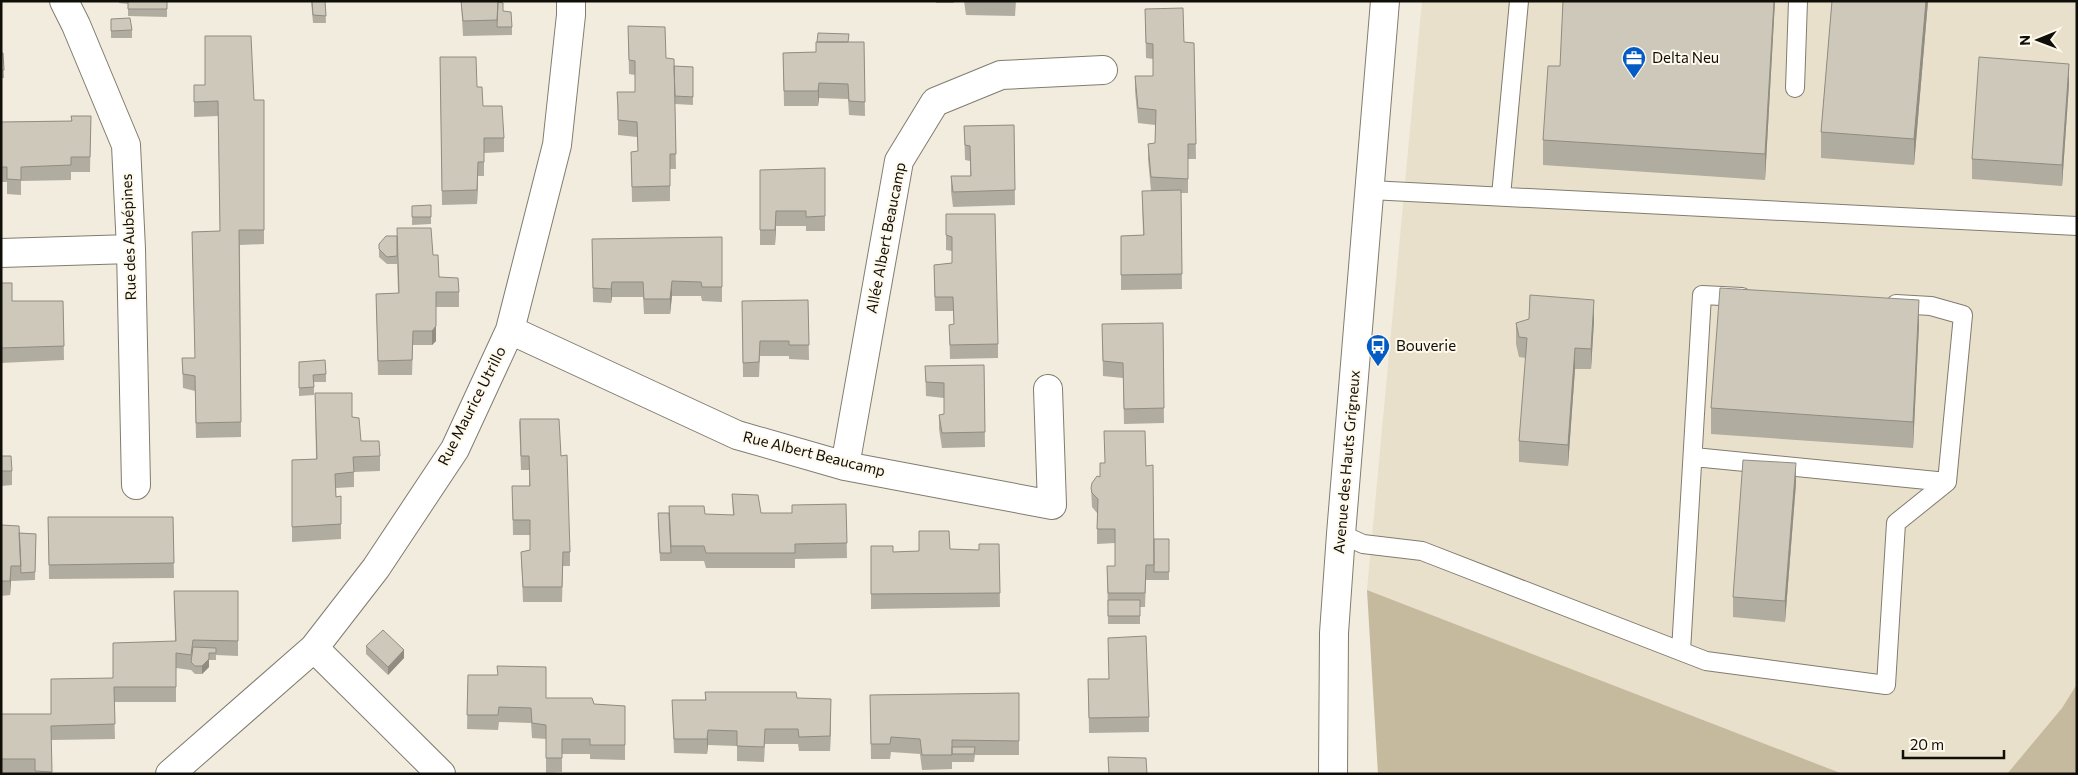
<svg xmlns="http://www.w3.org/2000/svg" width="2078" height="775" viewBox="0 0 2078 775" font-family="Commissioner,sans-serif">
	<rect width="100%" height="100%" fill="#f2ecde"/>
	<path fill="#e9e0cb" d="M1422,1H2077V684L2062,708L2007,774H1843L1367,590Z"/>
	<path fill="#c5b99e" d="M1367,590L1843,774H1378Z
		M2077,684V774H2007L2062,708Z"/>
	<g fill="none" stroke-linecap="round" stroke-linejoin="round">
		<g stroke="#817c6f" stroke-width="20">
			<path id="service" d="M1795,88L1798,1
				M1370,190L2077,226
				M1501,196L1519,1
				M1694,457L1947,482
				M1341,534L1363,544L1422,551L1706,661L1886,685L1896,523L1947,482L1963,315L1931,306L1896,304
				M1681,651L1702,295L1742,297"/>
		</g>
		<g stroke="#817c6f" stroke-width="30">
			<path id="minor" d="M64,1L76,25L126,145L131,249L136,485
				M1,253L131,249
				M510,330L737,435L845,466L1052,505L1048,389
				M845,466L899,161L935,102L1001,75L1103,70
				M314,648L441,774
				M170,774L314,648L376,568L455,449L510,330L557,145L571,15V1"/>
		</g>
		<g stroke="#817c6f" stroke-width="30">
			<path id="tertiary" d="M1333,774L1334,633L1341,534L1385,1"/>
		</g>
		<use href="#service" stroke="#fff" stroke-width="18"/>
		<use href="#minor" stroke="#fff" stroke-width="28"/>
		<use href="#tertiary" stroke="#fff" stroke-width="28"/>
	</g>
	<path fill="#b0aca0" d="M119,1H167V17L128,16V4L119,3Z
		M311,1H325L326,23H313Z
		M461,1H503V11L512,27V35L463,36Z
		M936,1H954V3H936Z
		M964,1H1016L1015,16L966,15Z
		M1563,1H1775L1765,180L1543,165V140L1560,66Z
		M1832,1H1928L1914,165L1821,158V132Z
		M1145,9L1184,42L1194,43L1196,159H1188V193H1181L1182,289L1121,290V236L1143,235L1142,191H1151L1148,159V144L1155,143V125L1138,123L1135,91V76H1153V59L1146,58Z
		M628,26L674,66L693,67V105L675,104L676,169H670V201L632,202L631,152L638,151L637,137L618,135V122L617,92H635V75L629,74Z
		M132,30V38H111V31Z
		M849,42H864L865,116L849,115L848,99L819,98L818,106H784L783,53L816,52Z
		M1,53H3L4,78H1Z
		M440,57L477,87L483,106L504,138V152L484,153V176H478L477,204L442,205Z
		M2069,84L2062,186L1972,179V159Z
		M194,85L254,100L264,230V244L240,245L241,437L196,438L195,391L183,388L182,358H195L192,232L220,231L218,116L194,117Z
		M71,116H91L90,172H71V180L21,181V195L7,194V182H1V122L71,121Z
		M1014,125L1015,205L953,207L951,191V176H970V161L965,160L964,126Z
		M825,168V231H806V226H776L775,245H760V170Z
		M412,206L431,217V224L412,225Z
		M946,214L998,344V358L950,359L949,325L954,324L953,311H935L934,279V265L952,263V251L946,250Z
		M722,237V302L702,301L701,296H672L670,314H644L643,297H612L611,303L593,302L592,239Z
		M379,244L433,255L439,277L459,292V307H436V341L432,345H413L412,375H378L376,294L398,293L397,257V264H387L379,257Z
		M1,283L12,301H63L64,360L1,363Z
		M808,300L809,360L789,359V356H760L759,377H743L742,301Z
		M1594,321L1591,369H1575L1568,466L1519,462V441L1526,358L1519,357L1516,344V323Z
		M1163,323L1164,423L1124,424L1123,378L1103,376L1102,324Z
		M1919,325L1913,448L1711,434V408Z
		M299,362L326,374V382H314V395L299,396Z
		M984,365L985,447L942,448L939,429V415L944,414V398L926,396L925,366Z
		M315,393L352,417L361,441L380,456V471L354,472V487L336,488V497L341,496V539L292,542V460L316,459Z
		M519,421L561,456L570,552V566H563L562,602H523L521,552L530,550V535H513L512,486H529V470H521Z
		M1,456L12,471V485L1,486Z
		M1146,466L1154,565L1169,539V580H1146L1145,607H1140V624H1108L1107,566H1115V543L1097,544V513L1092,507L1091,488L1100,477Z
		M1796,483L1785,622L1733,617V597Z
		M732,494L761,513H792L846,504L847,558L795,559V568H706L704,561H660L658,521L733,515Z
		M48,517H173L174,578L49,579Z
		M1,525L19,533L36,534L35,580L11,581L10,595L1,596Z
		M999,544L1000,607L871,609V546L893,552L979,550Z
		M174,591H238V656L216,655V660H209V667L202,674H195L191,670L176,668V702H114L115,739L51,740L52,774H1V714H51L175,641Z
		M366,646L404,658L388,675L366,654Z
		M468,675L546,698L594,704L625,706V760L590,759V754H562V772L546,773V739L532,738L531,723L499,722L498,730L467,729Z
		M1088,679L1149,717V732L1089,733Z
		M705,692L797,698L831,714L830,751H799L798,744H765L764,762L737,761V746L708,745L707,754L674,753L672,700H705Z
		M1019,693V755H975L974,762H952V769L922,770L920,754L891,752L890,759H871L870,695Z"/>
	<path fill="#908c82" d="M1774,1H1775L1765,180V154Z
		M1926,1H1928L1914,165V139Z
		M2069,64V84L2062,186V165Z
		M819,83V98L818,106V91Z
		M478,162V176L477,204V190Z
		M776,211V226L775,245V230Z
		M672,281V296L670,314V299Z
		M612,282V297L611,303V289Z
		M1594,300V321L1591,369V349Z
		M1919,300V325L1913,448V422Z
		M436,326V341L432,345V331Z
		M1575,348V369L1568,466V445Z
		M1796,463V483L1785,622V601Z
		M11,566V581L10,595V581Z
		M404,650V658L388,675V667Z
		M209,653V667L202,674V666Z
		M831,699V714L830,751V736Z
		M708,730V745L707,754V739Z"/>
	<path fill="#cdc8ba" stroke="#908c82" d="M128,1H167V9H128Z
		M312,1H325L326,16L313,15Z
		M461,1H498L497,20L463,21Z
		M1563,1H1774L1765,154L1543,140L1548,66H1560Z
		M1832,1H1926L1914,139L1821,132Z
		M498,2L503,3V11L511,12L512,27H497Z
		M1183,8L1184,42L1194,43L1196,144H1188V179L1151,177L1148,144L1155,143L1156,110L1138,108L1135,76H1153V44L1146,43L1145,9Z
		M130,18L132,30L111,31V19Z
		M628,26L665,27L666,58L674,59L676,154H670V186L632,187L631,152L638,151L637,122L618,120V107L617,92H635V61L629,60Z
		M818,33L849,34L848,42H817Z
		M205,36H251L254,100H264V230H239L241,422L196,423L195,376L183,374L182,358H195L192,232L220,231L218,101L194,102V85H205Z
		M816,42H864L865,102L849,101L848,84L819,83L818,91H784L783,53L816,52Z
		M1,53H3L4,70H1Z
		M440,57H476L477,87H482L483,106H502L504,138H484V162H478L477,190L442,191Z
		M1979,57L2069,64L2062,165L1972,159Z
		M674,66L693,67V97L675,96Z
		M71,116H91L90,157H71V165L21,167V180L7,179V167H1V122L72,121Z
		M1014,125L1015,190L953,192L951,176H971L970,146L965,145L964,126Z
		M825,168V216L806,217V211H776L775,230H760V170Z
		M1181,190L1182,274L1121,275V236L1144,235L1142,191Z
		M431,205V217H412V206Z
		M946,214H995L998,344L950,345L949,325L954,324L953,297H935L934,265L952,263V237L946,235Z
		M397,228H431L433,255H438L439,277L458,278L459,292H436V326L432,331H413L412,360L378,361L376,294L399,293Z
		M386,236H397V256L387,257L379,249V244Z
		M722,237V287H702L701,282L672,281L670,299H644L643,282H612L611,289L593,288L592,239Z
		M1,283H12V301H63L64,346L1,348Z
		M1720,288L1919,300L1913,422L1711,408Z
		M1530,295L1594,300L1591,349L1575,348L1568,445L1519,441L1527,338L1519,337L1516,323L1529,319Z
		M808,300L809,345H789V341H760L759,362L743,363L742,301Z
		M1163,323L1164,408L1124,409L1123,363L1103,361L1102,324Z
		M325,360L326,374L313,375L314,387L299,388V362Z
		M984,365L985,432L942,433L939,415L944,414V383L926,382L925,366Z
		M315,393H352V417L359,418L361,441H379L380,456L353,457L354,472L335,474L336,497L341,496V524L292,527V460L317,459Z
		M520,419H559L561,456L567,455L570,552H563L562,587H523L521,552L530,550V520H513L512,486H530L529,456H521Z
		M1104,431H1145L1146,466L1153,465L1154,565H1146L1145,593H1108L1107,566H1115V529H1097L1098,499L1092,493L1091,488L1092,483L1097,476L1100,477V463H1105Z
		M1,456H11L12,471H1Z
		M1743,460L1796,463L1785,601L1733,597Z
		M732,494L758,495L761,513H792V505L846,504L847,543L795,544V553H706L704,546H671L669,506H704L705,514L734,515Z
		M658,513H669L671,553H660Z
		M48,517H173L174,563L49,565Z
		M1,525L19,526L21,566H11L10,581H1Z
		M919,531H949L950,549L979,550V544H999L1000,593L871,594V546H893V552L919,551Z
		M19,533L36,534L35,572L21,573Z
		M1154,539H1169V572H1154Z
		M174,591H238V641L193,640L191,655L176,653V687H114L115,724L51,726L52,772L35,771V759H1V714H51V679L113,678V643L176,641Z
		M1108,600H1140V616H1108Z
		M383,630L404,650L388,667L366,646Z
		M1146,636L1149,717L1089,718L1088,679H1109L1108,638Z
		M193,647L216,648V653H209V659L202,666H195L191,662Z
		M497,666L546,667V698H592L594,704L625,706V745H590V739H562V758H546V725L532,723L531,708L499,707L498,715H467L468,675H498Z
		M705,692H796L797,698L831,699L830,736L799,737L798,729H765L764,747L737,746V731L708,730L707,739H674L672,700H706Z
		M1019,693V741L952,740V755H922L920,739L891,737L890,744H871L870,695Z
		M952,747H975L974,754H952Z
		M1108,757L1146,758L1147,774H1109Z"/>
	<defs>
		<g id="office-pin" transform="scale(1.25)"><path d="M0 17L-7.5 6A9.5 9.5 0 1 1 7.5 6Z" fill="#035cc5" stroke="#fff9eb"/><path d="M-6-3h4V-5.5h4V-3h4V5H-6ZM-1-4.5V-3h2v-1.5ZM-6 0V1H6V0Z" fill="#fff"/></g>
		<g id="bus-pin" transform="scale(1.25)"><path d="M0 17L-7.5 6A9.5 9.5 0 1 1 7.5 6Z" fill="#035cc5" stroke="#fff9eb"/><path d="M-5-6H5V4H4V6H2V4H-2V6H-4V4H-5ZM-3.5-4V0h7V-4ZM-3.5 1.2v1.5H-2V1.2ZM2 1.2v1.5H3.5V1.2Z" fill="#fff"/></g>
	</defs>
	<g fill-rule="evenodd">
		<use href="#office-pin" x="1634" y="58"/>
		<use href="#bus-pin" x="1378" y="346"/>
	</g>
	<g text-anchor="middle" stroke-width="4" stroke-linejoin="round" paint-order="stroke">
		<g font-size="15" fill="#100e09" stroke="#fff9eb" text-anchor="start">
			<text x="1652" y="63">Delta Neu</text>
			<text x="1396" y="351">Bouverie</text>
		</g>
		<g font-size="15" fill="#100e09" stroke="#fff9eb">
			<text transform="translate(129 237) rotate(-92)" y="5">Rue des Aubépines</text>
			<text transform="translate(886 238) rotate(-79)" y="5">Allée Albert Beaucamp</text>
			<text transform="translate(472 406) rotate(-63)" y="5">Rue Maurice Utrillo</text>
			<text transform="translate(814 454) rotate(14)" y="5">Rue Albert Beaucamp</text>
			<text transform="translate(1347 462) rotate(-85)" y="5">Avenue des Hauts Grigneux</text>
		</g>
	</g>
	<rect width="2078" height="775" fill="none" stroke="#100e09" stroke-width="5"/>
	<g transform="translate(2038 40) rotate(269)" stroke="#fff9eb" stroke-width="4" paint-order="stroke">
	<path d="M0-4L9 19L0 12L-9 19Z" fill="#100e09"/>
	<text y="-8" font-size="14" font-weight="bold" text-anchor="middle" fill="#100e09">N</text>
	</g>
	<path d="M1903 750v8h101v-8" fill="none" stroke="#100e09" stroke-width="2.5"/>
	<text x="1910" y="750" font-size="15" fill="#100e09" stroke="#fff9eb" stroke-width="4" paint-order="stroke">20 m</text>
</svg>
